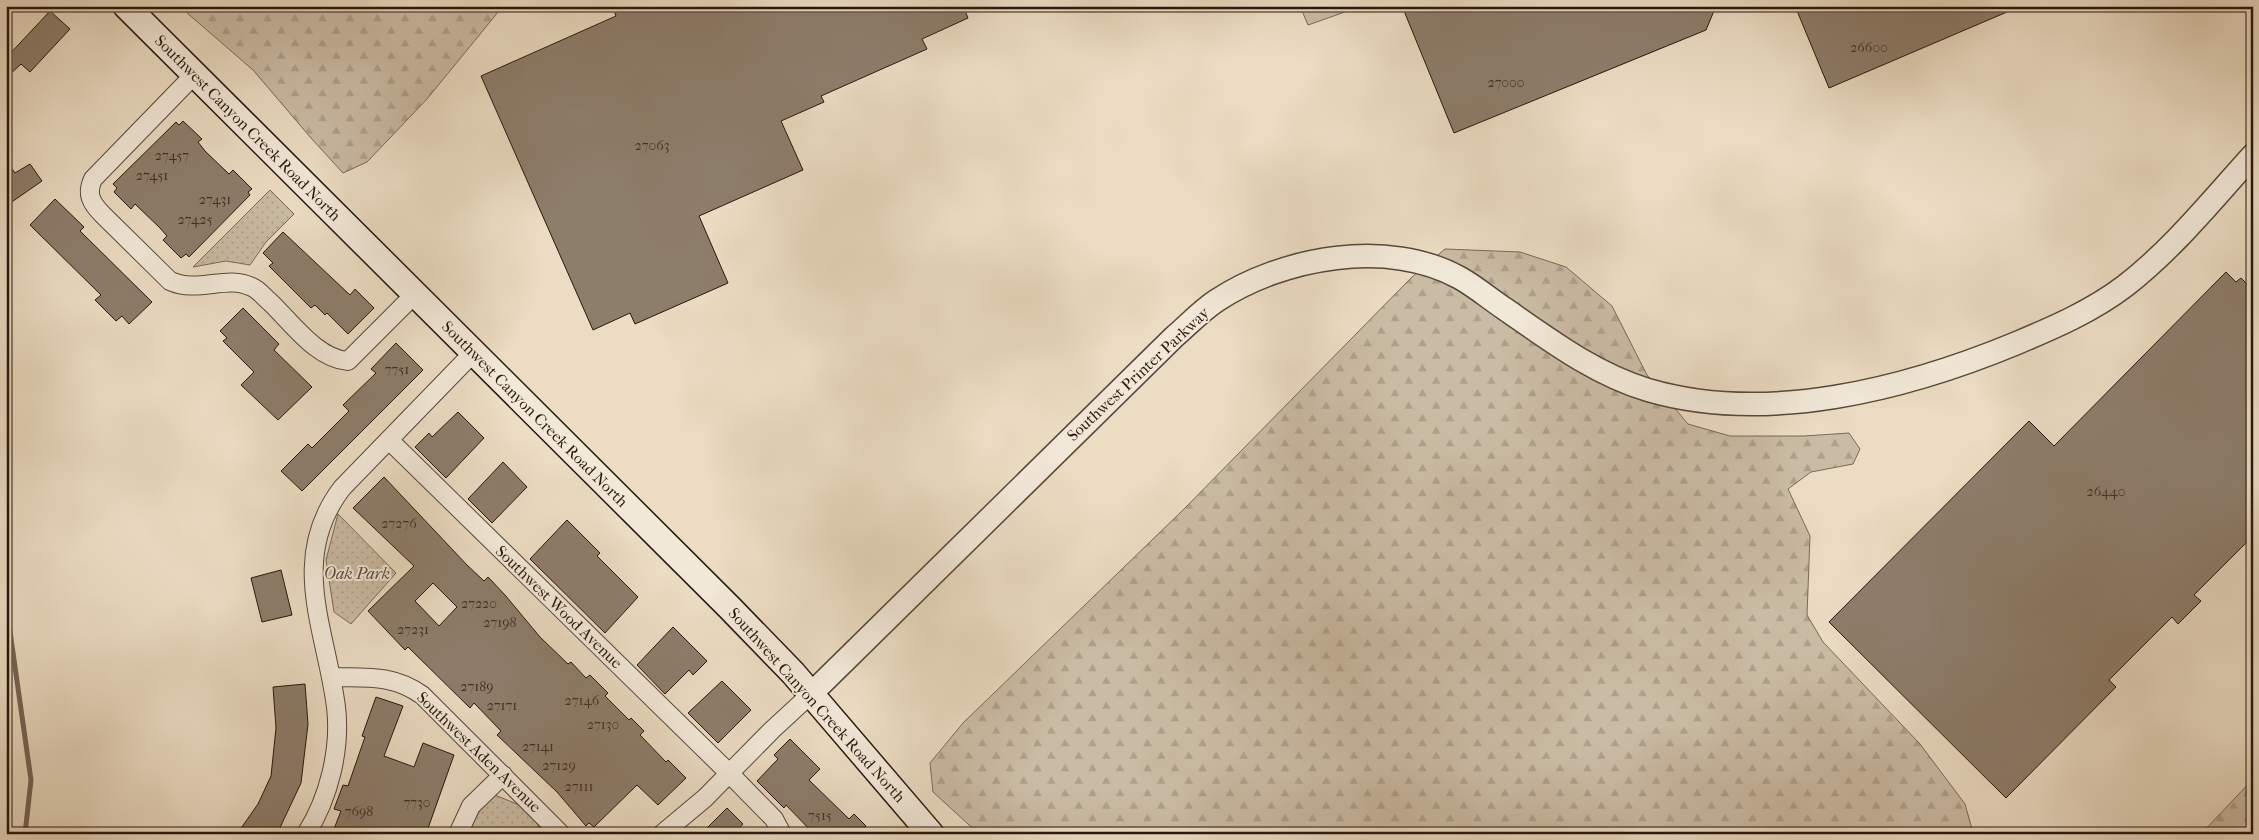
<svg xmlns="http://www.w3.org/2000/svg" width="2259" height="840" font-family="'IM FELL French Canon',serif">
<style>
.grass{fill:url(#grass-dots);stroke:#786958}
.forest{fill:url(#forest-firs);stroke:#786958}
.garden{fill:#cabba4;stroke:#786958}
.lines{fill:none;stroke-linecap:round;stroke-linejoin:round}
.stream{stroke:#746555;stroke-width:5}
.building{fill:#8d7d6b;stroke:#27170c;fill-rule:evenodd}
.minor-casing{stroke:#58483a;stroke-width:20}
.tertiary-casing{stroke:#58483a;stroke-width:25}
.secondary-casing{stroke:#27170c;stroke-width:28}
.minor{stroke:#f2e8d8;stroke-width:18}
.tertiary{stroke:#f2e8d8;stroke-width:22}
.secondary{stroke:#f2e8d8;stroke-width:25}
.labels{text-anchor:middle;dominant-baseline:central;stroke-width:4;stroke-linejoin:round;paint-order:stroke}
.number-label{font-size:14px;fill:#403024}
.street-label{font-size:16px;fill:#27170c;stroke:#f2e8d8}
.park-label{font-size:16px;font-style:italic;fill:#58483a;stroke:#f2e8d8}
</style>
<defs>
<pattern id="grass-dots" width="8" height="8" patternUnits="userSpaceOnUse" patternTransform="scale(1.25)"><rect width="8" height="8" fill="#cabba4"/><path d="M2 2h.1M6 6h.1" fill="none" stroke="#aea08c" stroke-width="1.8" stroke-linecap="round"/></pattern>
<pattern id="forest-firs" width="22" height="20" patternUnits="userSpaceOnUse" patternTransform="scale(1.25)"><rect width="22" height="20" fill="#cabba4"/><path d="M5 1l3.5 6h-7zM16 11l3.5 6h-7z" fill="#aea08c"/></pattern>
</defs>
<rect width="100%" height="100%" fill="#ebdcc3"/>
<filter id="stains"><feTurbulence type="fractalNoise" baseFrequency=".004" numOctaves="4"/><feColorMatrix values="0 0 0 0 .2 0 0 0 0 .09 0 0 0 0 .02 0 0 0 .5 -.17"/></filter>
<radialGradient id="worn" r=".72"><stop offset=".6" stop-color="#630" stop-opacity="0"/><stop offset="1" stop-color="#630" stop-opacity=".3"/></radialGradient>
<g class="grass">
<path d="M270,190L294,214L266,242L250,265L226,261L193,267Z"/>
<path d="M338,514L396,573L351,624L334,612L326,560Z"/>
<path d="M490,793L529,809L543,834H466Z"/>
</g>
<g class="forest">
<path d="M179,6H503L427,99L367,162L343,173L311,138L253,70Z"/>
<path d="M1445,249L1520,252L1566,267L1612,306L1647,375L1688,424L1730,436H1804L1849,433L1860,449L1853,464L1811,472L1788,489L1810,536L1807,615L1823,642L1920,744L1965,804L1972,829L1969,834H979L933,792L930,763L963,723L1183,510L1411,278Z"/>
<path d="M2253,779V834H2201Z"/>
</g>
<path class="garden" d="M1300,6H1362L1308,25Z"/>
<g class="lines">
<path class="stream" d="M6,603L31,780L25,834"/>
</g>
<g class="building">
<path d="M612,6H963L968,18L922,39L927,49L821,96L824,102L781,121L803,170L699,216L728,283L635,324L630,313L593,330L481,76L616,16Z"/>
<path d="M1402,6H1716L1706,30L1454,133Z"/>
<path d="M1795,6H2021L1829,88Z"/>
<path d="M50,11L70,29L30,72L21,64L6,78V58Z"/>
<path d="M183,121L202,139L198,142L205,151L229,174L233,170L252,189L248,192L250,195L189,257L186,254L181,258L163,240L167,236L160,228L135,204L131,209L114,192L117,188L113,184L176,122L179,125Z"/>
<path d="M6,160L15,173L30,164L42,181L6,206Z"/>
<path d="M55,199L84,227L80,231L152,302L129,324L122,316L116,321L95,300L101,295L30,225Z"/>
<path d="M283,232L350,295L355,289L374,308L348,334L327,313L325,315L315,305L311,308L269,266L273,263L263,253Z"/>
<path d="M2226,272L2236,282L2241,278L2253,290V536L2194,595L2201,601L2178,624L2172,617L2109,680L2116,687L2006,798L1829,622L2029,421L2054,446Z"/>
<path d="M243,308L279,344L274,350L312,387L278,420L241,385L254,372L223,341L227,338L220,331Z"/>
<path d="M396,343L423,370L302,491L281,471L308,444L312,448L349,411L343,405L376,373L371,369Z"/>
<path d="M458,412L484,438L446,478L415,447L429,433L432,437Z"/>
<path d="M503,462L527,487L492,523L468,499Z"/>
<path d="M384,477L467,565L484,581L488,577L505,595L540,637L568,664L571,662L586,678L590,675L608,693L605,696L629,720L631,718L644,731L640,735L666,762L668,760L686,778L658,805L637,785L594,827L589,823L586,826L557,792L497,735L501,731L474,703L470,708L408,647L405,650L368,611L414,566L353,508ZM433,583L457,607L439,626L415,601Z"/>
<path d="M567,520L600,553L597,556L638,597L605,633L530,559Z"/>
<path d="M281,570L292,615L262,622L251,578Z"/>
<path d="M673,627L707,661L693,675L689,670L665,694L637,665Z"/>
<path d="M722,681L751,710L718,743L688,713Z"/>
<path d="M305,684L308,724L301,783L277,834H237L258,804L271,776L276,728L273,687Z"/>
<path d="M376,697L403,706L384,756L414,767L423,743L454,755L426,834H332L341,811L334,809L343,785L348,786L365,737L362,736Z"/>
<path d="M790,739L820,769L809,780L849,819L854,814L866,826L861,832L863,834H814L786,805L784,808L757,781L778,759L774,755Z"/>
<path d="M727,808L743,824L734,834H701Z"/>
</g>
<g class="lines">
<defs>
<g id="minor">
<path d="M195,74L93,179C86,194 91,203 103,215L170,281C199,294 226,274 252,287C259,290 264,297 270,302C292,323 317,359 348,361L414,295"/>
<path d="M389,440L729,773L774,819L782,834"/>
<path d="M331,677C367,678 392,674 422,695L561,834"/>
<path d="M306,834C329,798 341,749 336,707C326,629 288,559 342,488L474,352"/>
<path d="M458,834L471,806L503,775"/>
<path d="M662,834L705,798L772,730L811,694"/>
</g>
<path id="tertiary" d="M811,694L1174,337C1188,325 1201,311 1216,301C1282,257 1389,238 1460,278C1476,287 1490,299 1505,309C1551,341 1595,374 1648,390C1767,425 1906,389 2017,343C2055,327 2092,311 2125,286C2173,249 2212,200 2253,155"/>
<path id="secondary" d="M126,6L729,607L793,673L931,834"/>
</defs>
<use href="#minor" class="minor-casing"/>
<use href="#tertiary" class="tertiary-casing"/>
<use href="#secondary" class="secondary-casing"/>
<use href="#minor" class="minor"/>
<use href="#tertiary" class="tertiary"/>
<use href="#secondary" class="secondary"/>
</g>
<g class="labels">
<g class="number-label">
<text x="1869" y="47">26600</text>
<text x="1506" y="82">27000</text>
<text x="652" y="145">27063</text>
<text x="172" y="155">27457</text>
<text x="152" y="175">27451</text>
<text x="215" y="199">27431</text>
<text x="195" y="219">27425</text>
<text x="397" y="369">7751</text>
<text x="2106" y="491">26440</text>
<text x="399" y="523">27276</text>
<text x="479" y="603">27220</text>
<text x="500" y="622">27198</text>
<text x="413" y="629">27231</text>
<text x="477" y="686">27189</text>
<text x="582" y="700">27146</text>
<text x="502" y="705">27171</text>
<text x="603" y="724">27130</text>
<text x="538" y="746">27141</text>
<text x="559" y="765">27129</text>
<text x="579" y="786">27111</text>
<text x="417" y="802">7730</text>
<text x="359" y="811">7698</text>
<text x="820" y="815">7515</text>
</g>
<g class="street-label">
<text transform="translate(248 128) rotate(45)">Southwest Canyon Creek Road North</text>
<text transform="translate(1138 374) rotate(-43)">Southwest Printer Parkway</text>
<text transform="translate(535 414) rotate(45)">Southwest Canyon Creek Road North</text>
<text transform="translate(559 607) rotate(44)">Southwest Wood Avenue</text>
<text transform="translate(817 705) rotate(48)">Southwest Canyon Creek Road North</text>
<text transform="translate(479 752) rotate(44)">Southwest Aden Avenue</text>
</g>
<g class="park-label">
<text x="357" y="573">Oak Park</text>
</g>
</g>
<rect width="2259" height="840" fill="none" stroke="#ebdcc3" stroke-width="25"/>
<rect x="8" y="8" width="2244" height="825" fill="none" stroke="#27170c" stroke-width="2.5"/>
<rect x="12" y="12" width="2234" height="815" fill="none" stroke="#27170c"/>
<rect width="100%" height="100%" filter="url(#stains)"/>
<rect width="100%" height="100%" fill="url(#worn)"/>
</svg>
